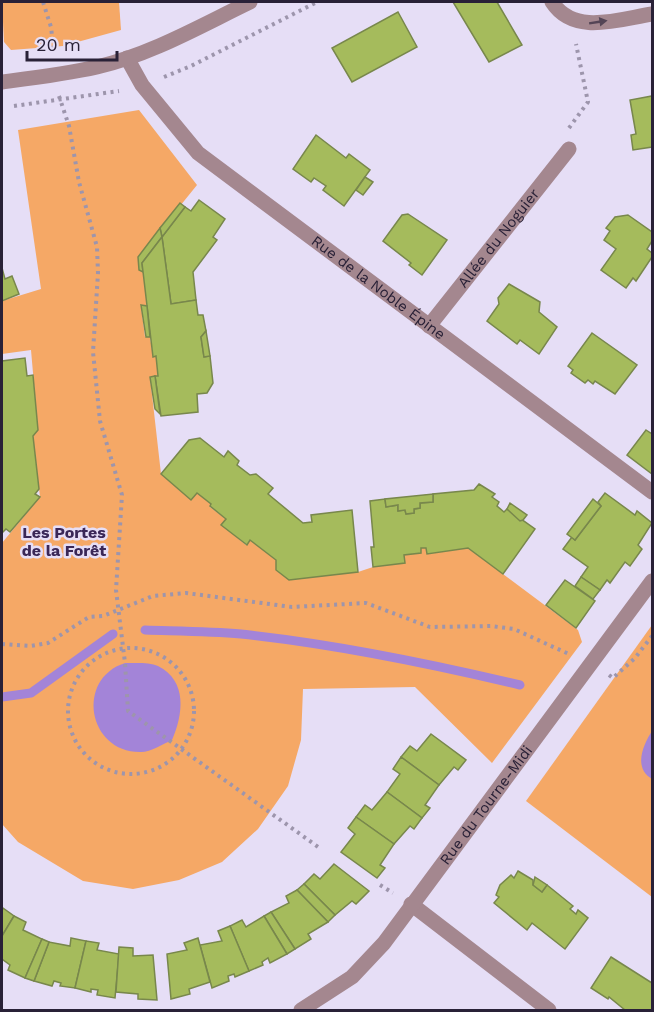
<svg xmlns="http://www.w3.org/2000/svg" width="654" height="1012" font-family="'Work Sans',sans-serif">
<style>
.green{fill:#f5a866}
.water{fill:#a384d8}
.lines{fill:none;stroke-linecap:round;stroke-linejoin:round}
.stream{stroke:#a384d8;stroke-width:9}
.building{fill:#a5bb5c;stroke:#78874c;stroke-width:1.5}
.path{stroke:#9d95ac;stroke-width:4;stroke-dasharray:3 4.5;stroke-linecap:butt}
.lane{stroke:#a4878f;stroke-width:15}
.street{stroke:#a4878f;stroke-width:15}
.oneway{fill:#544556}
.labels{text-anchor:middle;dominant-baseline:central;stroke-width:5;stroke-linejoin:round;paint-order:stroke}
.street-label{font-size:15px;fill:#292137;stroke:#e6def6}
.neighbourhood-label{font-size:16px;font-weight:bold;fill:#3a2757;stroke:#e6def6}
</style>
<rect width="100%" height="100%" fill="#e6def6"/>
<g class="green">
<path d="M2,2H119L121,30L63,46L11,50L4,42Z"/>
<path d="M139,110L197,185L138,258L139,270L143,272L147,306H141L145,337H150L153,356H156L158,376L150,377L161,474L191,500L197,493L211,504L210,507L226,519L222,525L246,545L250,540L276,560L289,579L358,572L373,567L404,563V555L421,553V548H426L427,554L468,548L578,630L582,642L492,763L415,687L303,689L301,740L288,786L258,829L222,862L179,880L133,889L83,881L18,842L2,824V543L40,497L33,436L38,430L31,350L2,354V301L41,289L18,130Z"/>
<path d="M652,625V897L526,801Z"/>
</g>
<g class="water">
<path d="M125,663C135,663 150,662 158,666C188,681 183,715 172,740C163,744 151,752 141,752C88,753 75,679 125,663Z"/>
<path d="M652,731V779C633,768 643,745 652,731Z"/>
</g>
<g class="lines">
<g class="stream">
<path d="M145,630C177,631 210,631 241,634C335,644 428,663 520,685"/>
<path d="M2,697L31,693L113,634"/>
</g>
</g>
<g class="building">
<path d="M453,2H497L522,45L489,62Z"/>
<path d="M398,12L417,47L352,82L332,48Z"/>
<path d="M652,96V147L633,150L631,135L636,134L630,100Z"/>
<path d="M316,135L346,158L349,154L370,170L344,206L323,190L326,186L314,178L311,182L293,169Z"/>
<path d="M365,177L373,182L363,195L356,190Z"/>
<path d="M199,200L225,219L213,237L217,240L193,272L196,300L171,304L162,237L185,207L191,211Z"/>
<path d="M180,203L185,207L162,237L160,228Z"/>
<path d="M408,214L447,240L422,275L409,265L411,263L383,241L402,215Z"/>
<path d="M628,215L652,232V241L647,249L652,253V257L636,281L633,278L626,288L601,270L616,249L604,240L610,231L606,228L615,217Z"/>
<path d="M160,228L162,237L142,263L143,272L139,270L138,257Z"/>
<path d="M162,237L171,304L196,300L198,315H203L206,331L201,337L204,357L210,356L213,383L207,393L197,394L198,412L161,416L155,376H158L156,356L153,357L142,263Z"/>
<path d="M2,268L5,279L12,276L19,294L2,301Z"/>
<path d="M509,284L540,302L539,312L557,327L539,354L520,340L517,344L487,321L499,304L498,298Z"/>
<path d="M141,305L147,306L150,337H146Z"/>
<path d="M206,331L210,356L204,357L201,337Z"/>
<path d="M592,333L637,365L615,394L595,381L593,384L588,380L585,383L571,373L573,370L568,366Z"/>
<path d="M25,358L27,376L33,375L38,430L33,436L39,489L35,494L40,497L10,532L6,529L2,533V361Z"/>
<path d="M155,376L160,414L155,409L150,377Z"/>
<path d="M646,430L652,434V474L627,455Z"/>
<path d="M200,438L224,457L228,451L239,461L237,465L250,475L256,474L273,488L268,494L303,523L312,522L311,515L352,510L358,572L289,580L276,570V560L250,540L247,545L221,525L226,519L210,506L211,504L197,493L191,500L161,474L189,440Z"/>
<path d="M479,484L495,494L492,497L499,502L497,506L504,512L507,509L535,529L503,574L468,548L427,554L426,548H421V553L404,555L405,563L373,567L371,547H374L370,501L385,499L386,507L398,505V511L405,510L406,514L414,513V509L420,508V503L433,502V494L474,490Z"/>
<path d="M605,493L635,515L637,511L652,523L638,545L642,549L630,566L625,562L610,583L607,580L600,590L581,577L588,567L563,549L572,537L575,540L601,506L598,502Z"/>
<path d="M433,494V502L420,503V508L414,509V513L406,514L405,510L398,511V505L386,507L385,499Z"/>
<path d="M593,499L601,506L575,540L567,534Z"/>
<path d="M510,503L527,515L523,520L520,521L507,509Z"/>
<path d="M581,577L600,590L593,599L575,586Z"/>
<path d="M565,580L595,601L576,628L546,605Z"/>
<path d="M431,734L466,760L458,770L454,767L439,785L401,757L410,746L417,751Z"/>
<path d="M401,757L439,785L425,805L430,808L422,818L387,792L400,774L393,769Z"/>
<path d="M387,792L422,818L414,829L410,826L394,844L356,817L365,805L372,810Z"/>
<path d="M356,817L394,844L380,865L385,868L377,878L341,852L355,834L348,828Z"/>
<path d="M334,864L369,891L356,904L352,901L335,915L304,884L314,874L320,879Z"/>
<path d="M518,871L533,880V885L542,892L547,885L573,906L570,909L576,914L578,910L588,918L565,949L532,923L527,930L494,903L499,897L496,895L500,885L511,875L514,878Z"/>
<path d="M535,877L547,885L542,892L533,885Z"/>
<path d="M304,884L335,915L328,922L297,890Z"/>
<path d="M297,890L328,922L308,934L311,939L295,949L271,912L289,903L286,896Z"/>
<path d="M3,908L14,916L2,936V911Z"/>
<path d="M271,912L295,949L287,954L264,916Z"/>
<path d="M14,916L26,922L23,930L42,939L25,978L8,970L10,965L2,959V936Z"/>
<path d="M264,916L287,954L270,963L268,958L262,962L263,965L249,971L230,926L242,920L246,927Z"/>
<path d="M230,926L249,971L235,977L234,974L228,976L229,981L212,988L200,945L222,941L218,931Z"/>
<path d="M71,938L86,941L75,988L60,986L61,983L54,981L52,986L34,981L49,942L70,946Z"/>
<path d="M198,938L210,982L189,989L190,994L171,999L167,954L187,950L184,943Z"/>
<path d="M42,939L49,942L34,981L25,978Z"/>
<path d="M86,941L99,943L97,950L119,954L115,998L97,995L98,990L91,989V992L75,988Z"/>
<path d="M119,947L133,948V956L153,955L157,1000L138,999V994L116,992Z"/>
<path d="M611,957L652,983V1010H625L609,997L608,999L591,988Z"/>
</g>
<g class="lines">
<g class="path">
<path d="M43,2L51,27L54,53"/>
<path d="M164,77L191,66L317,2"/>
<path d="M59,96L69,126L79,182L97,247L98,273L93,352L100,421L122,495L116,590L125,663L128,711L321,849"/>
<path d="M14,106L119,91"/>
<path d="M569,128L588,102L576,44"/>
<path d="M2,644L31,646L48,643L89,617L103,616L153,596L186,593L292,607L366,603L430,627L491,626L514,629L571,655"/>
<circle cx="131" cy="711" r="63"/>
<path d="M609,675L613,678L635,658L652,636"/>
<path d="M380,885L393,893"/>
</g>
<path class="lane" id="s1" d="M429,326L569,149"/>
<g class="street">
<path d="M552,2C574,36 619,19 652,14"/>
<path id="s2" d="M127,58L142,85L198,153L652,492"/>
<path d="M2,82C33,78 66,74 97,67C152,54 200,26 250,2"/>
<path d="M411,904L549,1010"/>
<path id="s3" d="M301,1010L352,977L384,943L652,581"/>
</g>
</g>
<defs><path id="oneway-solid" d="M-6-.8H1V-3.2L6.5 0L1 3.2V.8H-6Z" transform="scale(1.5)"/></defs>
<use class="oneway" href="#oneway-solid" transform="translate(598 22) rotate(-9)"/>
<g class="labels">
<g class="street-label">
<text stroke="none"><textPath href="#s1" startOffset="112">Allée du Noguier</textPath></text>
<text stroke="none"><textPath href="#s2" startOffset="344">Rue de la Noble Épine</textPath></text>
<text stroke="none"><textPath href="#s3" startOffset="279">Rue du Tourne-Midi</textPath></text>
</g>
<g class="neighbourhood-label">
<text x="64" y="532">Les Portes<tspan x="64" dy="18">de la Forêt</tspan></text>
</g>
</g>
<rect width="654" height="1012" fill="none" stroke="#292137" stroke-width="6"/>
<path d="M27 51v9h90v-9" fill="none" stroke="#292137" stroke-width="3"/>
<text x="36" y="51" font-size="18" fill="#292137" stroke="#e6def6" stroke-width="4.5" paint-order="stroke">20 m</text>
</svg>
